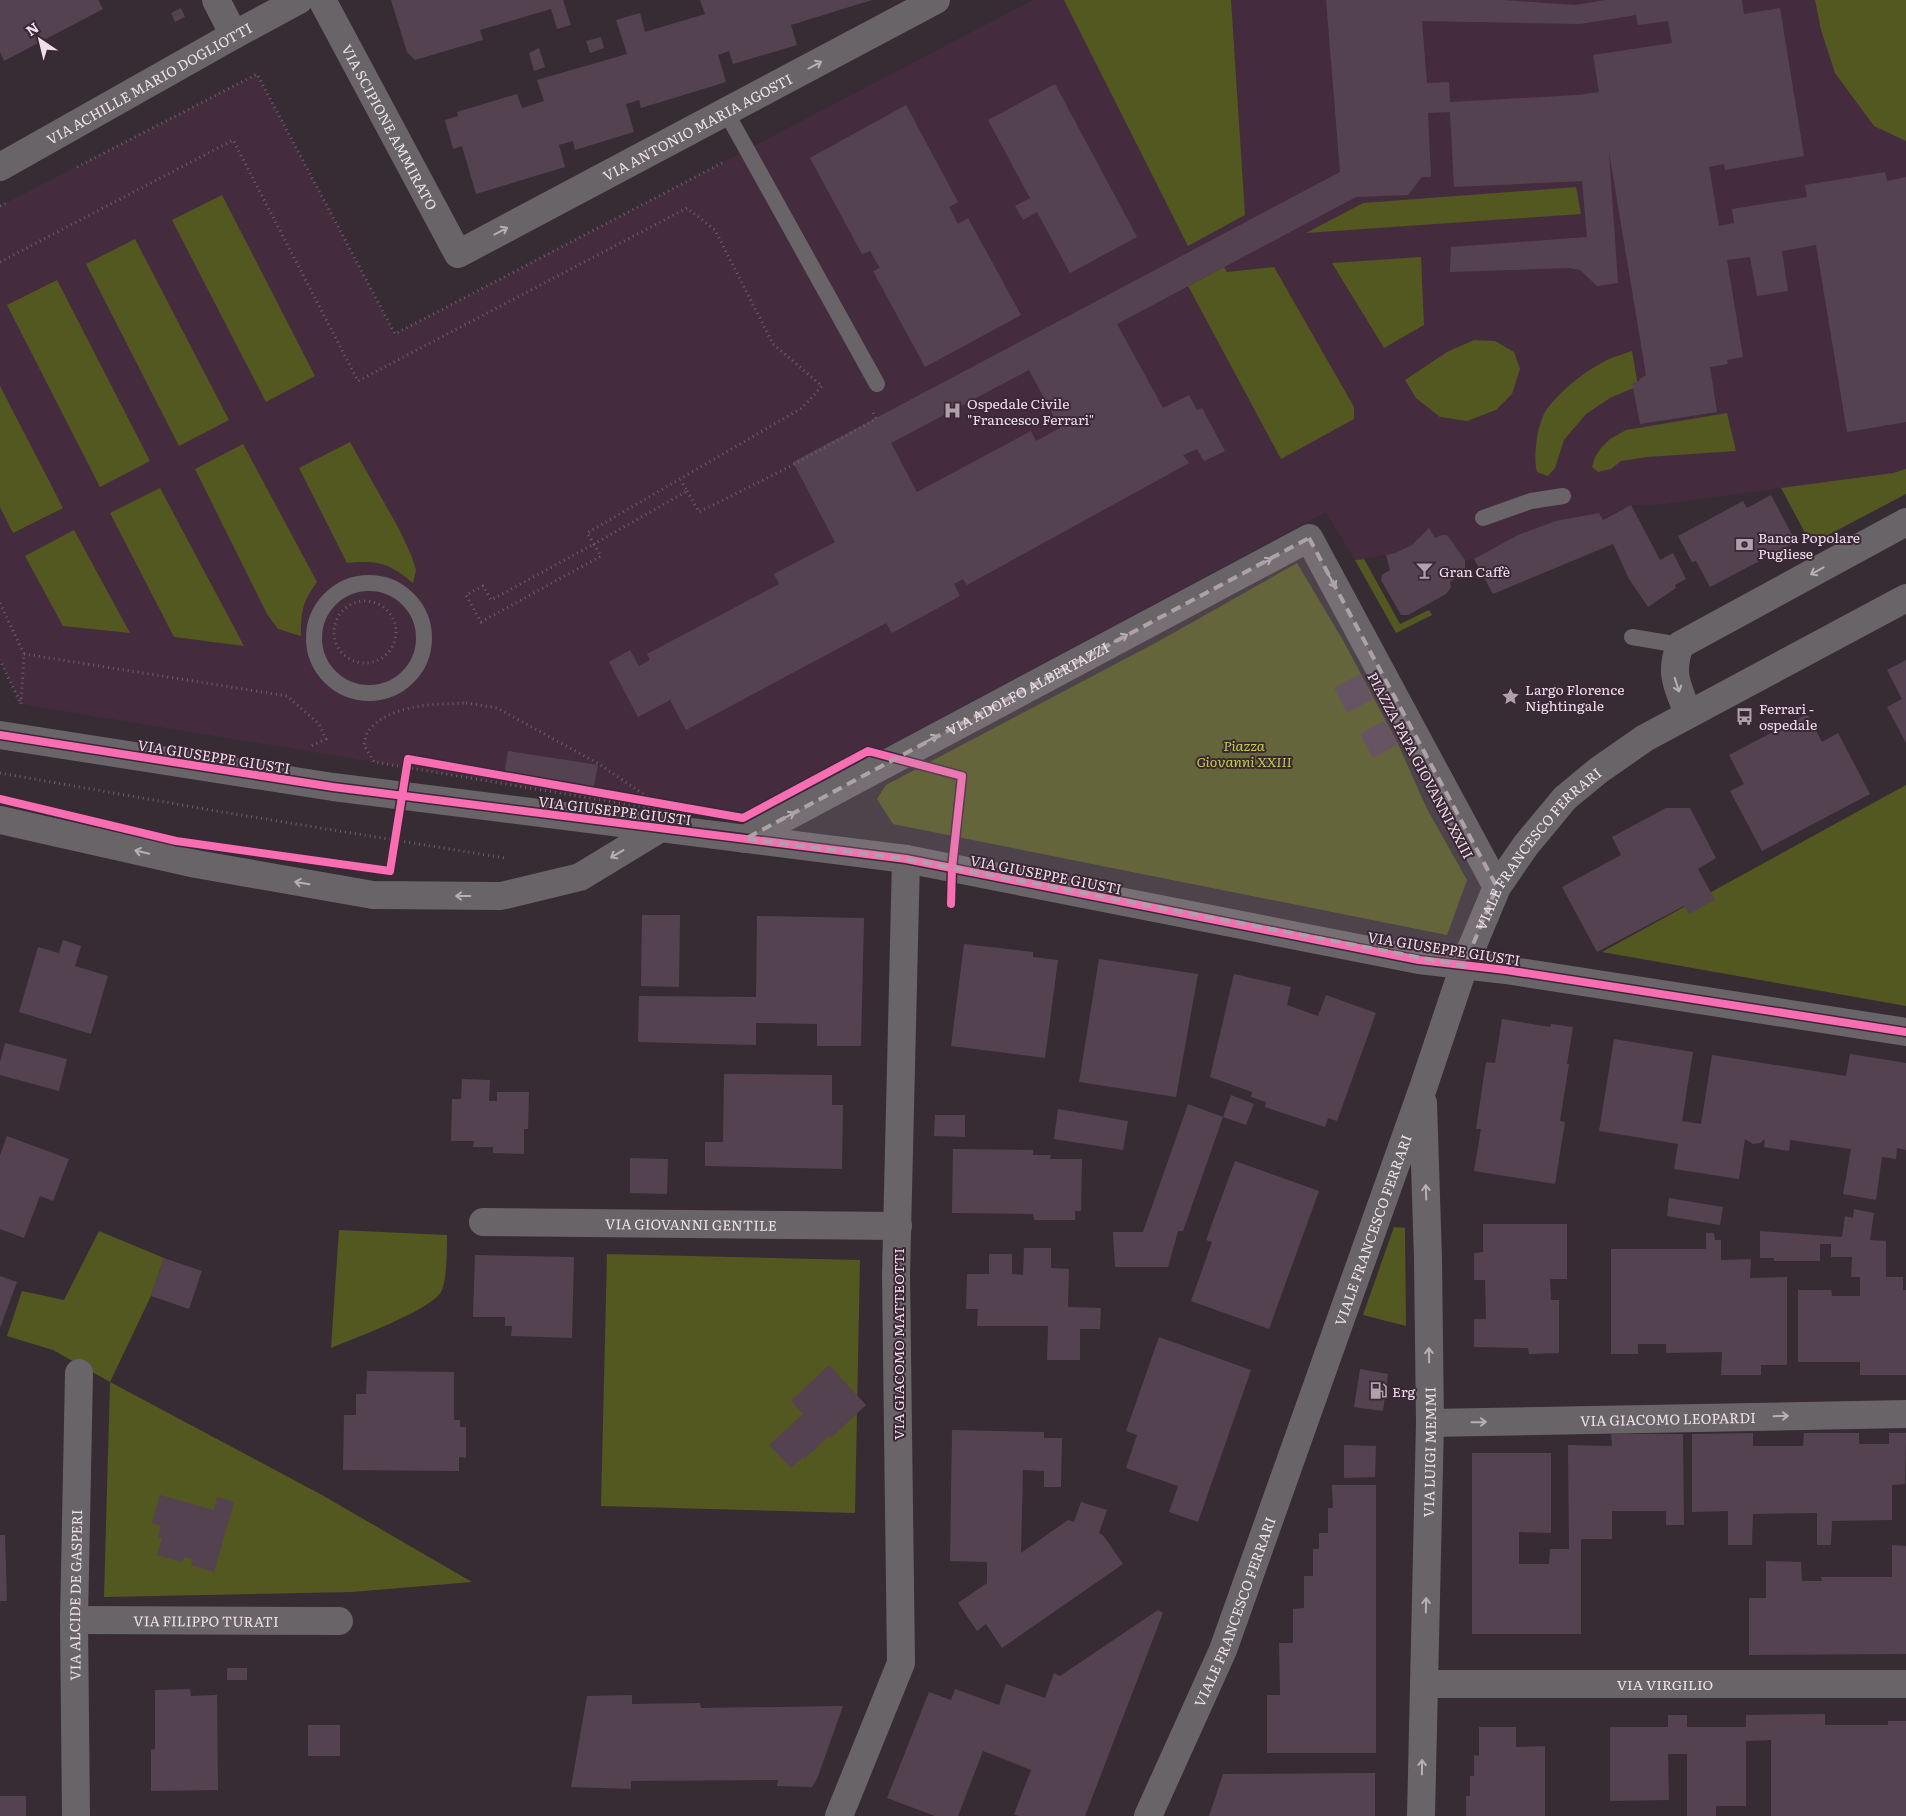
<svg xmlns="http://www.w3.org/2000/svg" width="1906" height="1816" font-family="Literata,serif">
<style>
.built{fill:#442c3e}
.green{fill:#535720}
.building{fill:#554251;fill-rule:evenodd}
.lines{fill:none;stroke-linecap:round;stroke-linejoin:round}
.path{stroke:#696367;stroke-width:3;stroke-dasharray:1 4;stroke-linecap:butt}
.service{stroke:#686467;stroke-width:16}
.minor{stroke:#686467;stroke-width:28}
.tertiary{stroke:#686467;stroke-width:28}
.cycleway-casing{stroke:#3c2736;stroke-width:11}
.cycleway{stroke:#f96db3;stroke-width:8}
.oneway{stroke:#b8aeb5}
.marked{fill:#aea1aa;fill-opacity:0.2;stroke:#aea1aa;stroke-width:4;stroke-dasharray:10 6;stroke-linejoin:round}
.labels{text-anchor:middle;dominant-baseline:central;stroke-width:4;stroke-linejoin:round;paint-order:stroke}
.street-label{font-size:14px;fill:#eee0e9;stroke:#3c2736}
.poi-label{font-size:14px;fill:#eee0e9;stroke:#3c2736;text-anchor:start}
.park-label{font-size:14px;font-style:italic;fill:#c1cf48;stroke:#3c2736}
</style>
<rect width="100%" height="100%" fill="#372c34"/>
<path class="built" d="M1033,0H1906V494L1811,544L1781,488L1655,505H1631L1484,576L1474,559L1465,560L1447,536L1442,535L1435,538L1429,529L1412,545L1395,553L1355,560L1326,512L745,823L21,704L0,660V206L257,74L395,334Z"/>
<g class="green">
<path d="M1064,0H1231L1245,215L1188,246Z"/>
<path d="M1815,0H1906V141L1874,126L1835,73L1821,30Z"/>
<path d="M1576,187L1581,214L1306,233L1363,203Z"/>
<path d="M222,195L315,376L266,402L172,220Z"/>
<path d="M135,239L229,420L179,446L86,264Z"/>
<path d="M1421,257L1424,325L1384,348L1332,263Z"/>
<path d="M1224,267L1227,272L1274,267L1354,407V419L1281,459L1188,286Z"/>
<path d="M57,280L150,461L100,487L7,305Z"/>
<path d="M1474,340L1495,341L1514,352L1520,369L1512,394L1496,410L1467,421L1440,417L1416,398L1405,380L1447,352Z"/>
<path d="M1632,351L1638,386L1610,398L1586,414L1564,440L1555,468L1548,476L1537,472C1533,456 1537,423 1547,409C1562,389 1585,371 1607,360C1615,356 1624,354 1632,351Z"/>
<path d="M0,386L63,508L13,533L0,507Z"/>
<path d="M1727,413L1736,451L1648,457L1621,461L1611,469L1598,472L1592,467L1595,457L1601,448L1610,439L1626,430Z"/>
<path d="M350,442L399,529L412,557L416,570L413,583C389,563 378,560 347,563L299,468Z"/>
<path d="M243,444L317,582C302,603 301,611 301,636L278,629L267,614L195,469Z"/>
<path d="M1906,469V494L1811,544L1781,488L1893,473Z"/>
<path d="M160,488L244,646L174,637L110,513Z"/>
<path d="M74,530L130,633L63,626L25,556Z"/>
<path d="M1364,559L1400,624L1429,610L1432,615L1396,633L1355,560Z"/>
<path d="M1297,563L1344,642L1398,744L1427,809L1467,880L1447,935L893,824L877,799L886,785L1161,640Z"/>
<path d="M1906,785V1006L1602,952Z"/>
<path d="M1394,1227L1405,1228L1406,1326L1363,1315Z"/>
<path d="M339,1230L447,1235C447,1248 447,1282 441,1292C431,1310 353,1339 331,1348Z"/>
<path d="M99,1231L164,1258L151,1296L110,1382L322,1495L472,1582L352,1592L104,1597L110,1382L53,1350L7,1336L22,1291L64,1300Z"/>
<path d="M607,1254L860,1260L855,1513L601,1506Z"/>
</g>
<g class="building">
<path d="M0,0H98L103,9L4,61L0,52Z"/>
<path d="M391,0H563L571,25L557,29L551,9L480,30L483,40L415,60L407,52Z"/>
<path d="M700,0H872L791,25L797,45L733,64L729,51L718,55L726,82L641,108L639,100L626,104L634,132L575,150L573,141L559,145L565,167L476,194L462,146L453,149L445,120L458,116L457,112L517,94L522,108L544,101L537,80L627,54L616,20L640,13L645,32L705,14Z"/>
<path d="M1326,0H1503L1575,5L1605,0H1742L1744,14L1780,8L1804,156L1725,170L1724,164L1709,167L1719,226L1734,223L1732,209L1807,197L1805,185L1885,172L1887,181L1906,177V422L1847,432L1816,245L1782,251L1788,291L1757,296L1750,257L1727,260L1743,357L1727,360L1728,364L1710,367L1717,412L1640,424L1632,383L1639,381L1640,379L1646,375L1609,152L1618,283L1597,286L1580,270L1569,268L1450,272L1451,247L1587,237L1582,181L1454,187L1450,112L1428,113L1431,177H1422L1408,195L1356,197L1117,324L1163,408L1189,395L1197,410L1202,408L1225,451L1204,461L1197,449L1183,455L1189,463L967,585L963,579L954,584L960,596L892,633L886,623L686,730L670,700L638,717L609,662L630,650L639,666L650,660L647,654L779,584L774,574L835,542L793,462L1340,172ZM1636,15L1638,25L1668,21L1672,43L1593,55L1599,92L1578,95L1450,102L1449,82L1427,83L1422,21L1580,24ZM1029,370L1060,428L1036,441L1031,431L917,492L891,443Z"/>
<path d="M181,8L185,17L175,22L171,13Z"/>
<path d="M601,37L604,48L590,53L586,41Z"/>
<path d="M539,48L545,67L534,71L529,53Z"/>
<path d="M1055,84L1137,237L1070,273L1037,212L1023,220L1015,206L1030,198L988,120Z"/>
<path d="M906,105L958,202L949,207L958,224L968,218L1021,315L925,367L873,271L880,268L870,251L862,254L810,158Z"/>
<path d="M1771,495L1796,542L1710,587L1696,561L1692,562L1678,536L1743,501L1747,508Z"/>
<path d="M1631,505L1660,560L1673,553L1686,579L1675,585L1676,588L1648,607L1629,579L1613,544L1493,594L1474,559L1518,535L1556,521L1599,513L1603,520Z"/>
<path d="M1429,528L1435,538L1442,535H1447L1450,539L1465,560V568L1462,574L1450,582L1451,587L1446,594L1408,615H1401L1381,580L1382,575L1390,570L1386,555L1395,553L1412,545Z"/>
<path d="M1906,660V743L1887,707L1902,699L1887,670Z"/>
<path d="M1360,674L1373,699L1347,713L1334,688Z"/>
<path d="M1807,714L1822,742L1838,733L1870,794L1762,851L1730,791L1744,784L1729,755Z"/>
<path d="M1384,721L1398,744L1373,758L1360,734Z"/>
<path d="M508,751L598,765L593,790L504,776Z"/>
<path d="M1666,808H1690L1716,858L1698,869L1715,900L1689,914L1684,906L1597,952L1562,887L1621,855L1612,837Z"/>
<path d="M642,915H680L679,987L641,986Z"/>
<path d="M757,916L864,918L861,1046H817V1024L756,1023V1045L638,1042L639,996L756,997Z"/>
<path d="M63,940L81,946L75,966L108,976L91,1034L19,1012L38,947L59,953Z"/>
<path d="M964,944L1033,952V957L1058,960L1045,1058L951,1046Z"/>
<path d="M1099,959L1198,974L1176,1097L1079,1082Z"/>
<path d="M1234,974L1291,987L1287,1005L1318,1016L1326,995L1376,1013L1337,1121L1328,1118L1325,1127L1265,1107L1266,1102L1251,1097L1252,1092L1210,1077Z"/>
<path d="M1502,1019L1550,1027L1551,1024L1573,1027L1567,1064H1569L1560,1121L1565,1122L1555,1184L1474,1171L1481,1129H1476L1486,1062L1495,1063Z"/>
<path d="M1614,1039L1693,1052L1682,1121L1701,1124L1712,1055L1846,1076L1850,1054L1906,1063V1150L1897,1148L1896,1159L1882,1157L1876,1200L1843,1194L1851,1149L1790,1140L1789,1151L1764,1147L1765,1139L1760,1143L1753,1144L1745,1139L1739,1179L1674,1169L1678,1144L1599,1131Z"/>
<path d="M5,1043L67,1059L59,1091L0,1075V1062Z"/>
<path d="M724,1074L832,1075V1105H843L842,1169L705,1166V1142H723Z"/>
<path d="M462,1079L490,1080L489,1101H497V1092H529L528,1129H524V1154L493,1153V1147H473L474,1141H451L452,1099H461Z"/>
<path d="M1231,1095L1254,1104L1246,1125L1223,1117Z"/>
<path d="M1188,1104L1223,1117L1183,1231H1178L1168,1267H1115L1113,1232H1143Z"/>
<path d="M1058,1109L1128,1121L1123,1150L1054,1139Z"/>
<path d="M935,1115H965V1137L934,1136Z"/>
<path d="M7,1136L69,1159L53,1201L40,1196L24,1238L0,1229V1155Z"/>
<path d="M953,1149L1033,1150V1155H1051L1050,1159H1082L1081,1211H1075V1220H1034L1033,1214L952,1213Z"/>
<path d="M630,1158L668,1159L667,1194L630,1193Z"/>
<path d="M1235,1161L1319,1191L1269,1329L1191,1301L1212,1242L1206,1240Z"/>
<path d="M1669,1198L1723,1207L1720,1225L1667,1216Z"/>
<path d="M1854,1209L1874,1213L1870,1240L1886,1241V1277H1903V1290H1906V1375H1860V1362H1798V1290H1831L1832,1296H1860V1277H1851L1852,1257H1831V1244H1820V1261H1774V1258H1760V1231L1842,1237L1845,1216L1853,1218Z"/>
<path d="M1483,1224H1567V1279H1550L1551,1300H1559V1353L1529,1354L1528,1348L1474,1347V1319H1486L1485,1280H1474V1253L1483,1252Z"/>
<path d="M1706,1233H1714L1715,1240H1721V1260L1751,1259L1750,1278L1787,1277V1365H1761V1375H1721L1722,1352L1666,1353V1344H1638V1354H1611V1249H1706Z"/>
<path d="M1024,1248H1051V1268L1069,1269L1068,1307L1101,1308L1100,1329H1080V1360H1047L1048,1326H977L978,1309H966L967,1274H989V1254H1012V1274L1023,1275Z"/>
<path d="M475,1255L574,1257L572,1338L511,1336L512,1326H505V1317H473Z"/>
<path d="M164,1258L202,1271L189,1309L151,1296Z"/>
<path d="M0,1276L17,1282L0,1328Z"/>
<path d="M1159,1337L1251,1370L1198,1522L1169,1512L1178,1486L1126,1468L1137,1435L1126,1431Z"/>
<path d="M829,1365L866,1405L831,1438L829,1436L804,1459L803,1457L791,1468L769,1445L803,1414L791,1401Z"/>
<path d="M1360,1369L1388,1374L1383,1411L1354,1407Z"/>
<path d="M367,1371L454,1372V1420H460V1427H466V1458L459,1457V1471L343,1470L344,1415H356V1394H366Z"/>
<path d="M952,1430L1044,1432V1438H1062L1061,1487H1044V1471L1023,1470L1021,1553L1068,1520L1074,1522L1081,1502L1107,1510L1099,1533L1103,1535L1123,1564L1002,1648L986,1624L977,1631L958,1603L987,1583V1562L950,1561Z"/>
<path d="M1753,1433V1446H1803L1804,1433H1859V1444H1889V1433H1906L1905,1484L1892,1485V1520L1832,1521L1831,1545H1817V1513L1753,1514L1752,1545H1728V1511L1692,1512V1434Z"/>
<path d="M1611,1434H1683L1684,1525H1666V1511H1612V1539H1581V1634H1472V1453H1551V1533L1519,1532V1564H1549L1550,1549H1569L1568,1445L1612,1446Z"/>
<path d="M1344,1445L1376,1446L1375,1477L1344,1478Z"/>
<path d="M1332,1485H1376V1753H1267V1695H1280L1279,1643H1293V1609L1304,1608V1576H1313V1549H1319V1533H1328V1508H1333Z"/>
<path d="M160,1495L214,1510L217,1497L234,1502L214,1572L191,1565L192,1559L184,1557L182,1562L157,1555L162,1538L158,1537L161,1526L152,1523Z"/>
<path d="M0,1535H5L7,1601H0Z"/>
<path d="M1892,1545L1906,1546V1654L1749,1655V1598H1766V1561L1801,1562L1802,1581H1822L1821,1577H1892Z"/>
<path d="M1158,1610L1163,1613L1085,1816H1018L1014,1814L1031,1770L983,1751L958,1816H935L887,1798L929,1692L951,1700L955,1689L999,1705L1006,1684L1045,1698L1054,1673L1060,1676Z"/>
<rect x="227" y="1668" width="20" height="12"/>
<path d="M190,1689L191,1696L217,1695L218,1790L151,1791V1750L155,1749V1690Z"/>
<path d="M632,1695V1704L700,1703L701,1708L843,1706L817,1779L812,1787L777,1786L778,1780L631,1781V1789L571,1787L587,1696Z"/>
<path d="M1825,1714V1725H1888V1721H1906V1816H1771V1740L1746,1741V1806H1716V1816H1687V1754H1668L1669,1800L1610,1801V1727H1668V1715H1687V1727H1746V1715Z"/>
<rect x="308" y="1725" width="32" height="31"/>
<path d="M1479,1727H1516V1747L1545,1746V1816H1466V1796H1470V1776H1474V1755L1479,1756Z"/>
<path d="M1375,1773V1816H1209L1223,1774Z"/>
<rect x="0" y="1796" width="26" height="20"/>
</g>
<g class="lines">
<g class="path">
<path d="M77,167L257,74L395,334L722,163"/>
<path d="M0,206L7,203"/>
<path d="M0,262L233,140L358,381L687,208L715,230L773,344L822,386L802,408L587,533L594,544L687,491L681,480"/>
<path d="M687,491L699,512L789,467L876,419L873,412"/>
<path d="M594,544L601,556L481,622L466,595L483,586L491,600Z"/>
<circle cx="365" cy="632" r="31"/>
<path d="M0,603L24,654L21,704L0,660"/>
<path d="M24,654L287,696L319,724L326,739L309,747"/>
<path d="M466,703L497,708L599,764L668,811L374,762L364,745C365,740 366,734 369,730C391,704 435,704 466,703Z"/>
<path d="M0,773L216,811L505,858"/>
</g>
<g class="service">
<path d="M726,112L877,384"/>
<path d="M1483,518L1531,501L1563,496"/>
<circle cx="369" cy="638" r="55"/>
<path d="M1632,637L1680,645"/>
</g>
<g class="minor">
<path d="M216,0L234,35"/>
<path id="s1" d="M322,0L458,254L936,0"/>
<path id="s2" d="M0,167L234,35L299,0"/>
<path d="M1688,714C1678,686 1669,675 1680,645L1906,522"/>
<path d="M0,735L333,787L906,859L1419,960L1506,970L1906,1032"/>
<path d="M0,820L196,864L373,895L501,896L580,877L659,829"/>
<path id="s3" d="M745,839L1309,538L1497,887"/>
<path id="s4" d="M483,1222L898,1226"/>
<path id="s5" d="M1430,1423L1906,1414"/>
<path id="s6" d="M74,1620L339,1621"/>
<path id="s7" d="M1424,1684H1906"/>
<path id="s8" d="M76,1816L74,1620L79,1373"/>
<path d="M839,1816L901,1663L896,1275L906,859"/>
</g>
<g class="tertiary">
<path id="s9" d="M1148,1816L1223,1650L1423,1088L1464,966L1497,887L1526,845L1565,798L1599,770L1645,738L1906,598"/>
<path id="s10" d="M1421,1816L1430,1423L1428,1258L1423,1103"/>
</g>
<defs>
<g id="cycleway">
<path d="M0,735L333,787L906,859L1419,960L1506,970L1906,1032"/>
<path d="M0,799L176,841L390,871L408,759L743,818L868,751L962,776L952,868L951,904"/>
</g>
</defs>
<use href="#cycleway" class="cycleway-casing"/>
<use href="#cycleway" class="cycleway"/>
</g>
<defs><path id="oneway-shaft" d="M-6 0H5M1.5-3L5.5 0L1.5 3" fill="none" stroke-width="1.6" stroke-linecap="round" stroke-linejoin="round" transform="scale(1.25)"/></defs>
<g class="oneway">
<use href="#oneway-shaft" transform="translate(815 65) rotate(-28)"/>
<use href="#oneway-shaft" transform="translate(501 231) rotate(-28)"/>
<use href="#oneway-shaft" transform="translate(1265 562) rotate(-28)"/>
<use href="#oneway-shaft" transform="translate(1817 571) rotate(151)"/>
<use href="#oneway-shaft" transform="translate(1332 581) rotate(62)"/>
<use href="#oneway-shaft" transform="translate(1121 638) rotate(-28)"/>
<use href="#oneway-shaft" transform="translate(1677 685) rotate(72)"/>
<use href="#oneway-shaft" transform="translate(931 739) rotate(-28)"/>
<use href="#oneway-shaft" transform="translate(788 816) rotate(-28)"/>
<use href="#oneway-shaft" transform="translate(142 852) rotate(-167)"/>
<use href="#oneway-shaft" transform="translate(617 854) rotate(149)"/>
<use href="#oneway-shaft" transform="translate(302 883) rotate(-170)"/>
<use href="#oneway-shaft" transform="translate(463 896) rotate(-180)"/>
<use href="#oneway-shaft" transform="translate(1426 1192) rotate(-92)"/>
<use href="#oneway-shaft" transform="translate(1429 1355) rotate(-91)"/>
<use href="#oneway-shaft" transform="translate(1781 1416) rotate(-1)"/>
<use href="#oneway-shaft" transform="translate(1479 1422) rotate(-1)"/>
<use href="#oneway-shaft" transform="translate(1426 1605) rotate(-89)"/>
<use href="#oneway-shaft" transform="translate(1422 1767) rotate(-89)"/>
</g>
<path class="marked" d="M1309,538L1497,887L1464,966L906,859L745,839Z"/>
<defs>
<symbol id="hospital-bare" viewBox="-9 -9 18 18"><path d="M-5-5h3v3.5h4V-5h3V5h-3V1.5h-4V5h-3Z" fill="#aea1aa" stroke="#3c2736" stroke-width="2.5" paint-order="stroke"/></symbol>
<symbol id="bank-bare" viewBox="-9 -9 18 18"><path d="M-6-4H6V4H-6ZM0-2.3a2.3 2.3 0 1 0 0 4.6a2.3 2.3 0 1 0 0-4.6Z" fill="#aea1aa" stroke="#3c2736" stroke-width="2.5" paint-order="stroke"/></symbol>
<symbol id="bar-bare" viewBox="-9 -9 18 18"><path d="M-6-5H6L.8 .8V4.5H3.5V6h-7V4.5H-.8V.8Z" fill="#aea1aa" stroke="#3c2736" stroke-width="2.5" paint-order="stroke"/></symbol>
<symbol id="sight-bare" viewBox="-9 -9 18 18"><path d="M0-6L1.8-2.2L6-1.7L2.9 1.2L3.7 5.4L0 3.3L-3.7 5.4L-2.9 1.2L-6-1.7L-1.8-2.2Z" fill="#aea1aa" stroke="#3c2736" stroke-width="2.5" paint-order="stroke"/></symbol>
<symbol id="bus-bare" viewBox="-9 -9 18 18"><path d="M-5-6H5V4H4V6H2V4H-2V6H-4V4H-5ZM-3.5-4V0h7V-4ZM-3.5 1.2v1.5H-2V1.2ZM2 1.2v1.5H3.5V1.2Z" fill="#aea1aa" stroke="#3c2736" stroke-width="2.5" paint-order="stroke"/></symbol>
<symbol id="fuel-bare" viewBox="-9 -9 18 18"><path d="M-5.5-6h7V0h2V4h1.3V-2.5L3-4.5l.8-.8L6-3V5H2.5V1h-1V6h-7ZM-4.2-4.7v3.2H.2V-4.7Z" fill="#aea1aa" stroke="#3c2736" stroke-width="2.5" paint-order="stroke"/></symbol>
</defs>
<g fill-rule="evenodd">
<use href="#hospital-bare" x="940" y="398" width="25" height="25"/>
<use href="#bank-bare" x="1732" y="532" width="25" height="25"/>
<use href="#bar-bare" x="1412" y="558" width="25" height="25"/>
<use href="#sight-bare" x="1498" y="684" width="25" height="25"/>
<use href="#bus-bare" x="1732" y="704" width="25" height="25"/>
<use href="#fuel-bare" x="1366" y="1378" width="25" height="25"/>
</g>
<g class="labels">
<g class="street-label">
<text stroke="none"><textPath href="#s2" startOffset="171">VIA ACHILLE MARIO DOGLIOTTI</textPath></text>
<text stroke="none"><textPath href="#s1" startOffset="144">VIA SCIPIONE AMMIRATO</textPath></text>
<text stroke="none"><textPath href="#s1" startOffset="559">VIA ANTONIO MARIA AGOSTI</textPath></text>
<text stroke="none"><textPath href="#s3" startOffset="320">VIA ADOLFO ALBERTAZZI</textPath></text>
<text transform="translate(214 756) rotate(9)">VIA GIUSEPPE GIUSTI</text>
<text transform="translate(1421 765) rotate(62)">PIAZZA PAPA GIOVANNI XXIII</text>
<text transform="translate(615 810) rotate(7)">VIA GIUSEPPE GIUSTI</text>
<text stroke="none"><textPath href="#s9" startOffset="1048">VIALE FRANCESCO FERRARI</textPath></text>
<text transform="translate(1046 874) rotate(11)">VIA GIUSEPPE GIUSTI</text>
<text transform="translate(1444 948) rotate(9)">VIA GIUSEPPE GIUSTI</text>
<text stroke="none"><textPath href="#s4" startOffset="208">VIA GIOVANNI GENTILE</textPath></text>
<text stroke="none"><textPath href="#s9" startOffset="628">VIALE FRANCESCO FERRARI</textPath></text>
<text transform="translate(898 1344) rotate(-90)">VIA GIACOMO MATTEOTTI</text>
<text stroke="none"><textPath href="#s5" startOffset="238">VIA GIACOMO LEOPARDI</textPath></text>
<text stroke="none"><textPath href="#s10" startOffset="364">VIA LUIGI MEMMI</textPath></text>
<text stroke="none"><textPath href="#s8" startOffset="221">VIA ALCIDE DE GASPERI</textPath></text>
<text stroke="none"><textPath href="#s9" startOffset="222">VIALE FRANCESCO FERRARI</textPath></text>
<text stroke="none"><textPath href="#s6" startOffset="132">VIA FILIPPO TURATI</textPath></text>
<text stroke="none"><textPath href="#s7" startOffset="241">VIA VIRGILIO</textPath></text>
</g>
<g class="poi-label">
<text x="967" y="403">Ospedale Civile<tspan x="967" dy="16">"Francesco Ferrari"</tspan></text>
<text x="1758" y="537">Banca Popolare<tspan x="1758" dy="16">Pugliese</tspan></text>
<text x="1439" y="571">Gran Caffè</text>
<text x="1525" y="689">Largo Florence<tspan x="1525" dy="16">Nightingale</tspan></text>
<text x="1759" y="708">Ferrari -<tspan x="1759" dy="16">ospedale</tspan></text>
<text x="1392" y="1391">Erg</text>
</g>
<g class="park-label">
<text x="1244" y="745">Piazza<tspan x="1244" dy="16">Giovanni XXIII</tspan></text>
</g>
</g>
<g transform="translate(40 40) rotate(325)" stroke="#3c2736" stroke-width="4" paint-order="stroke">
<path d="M0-4L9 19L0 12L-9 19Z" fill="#eee0e9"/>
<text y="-8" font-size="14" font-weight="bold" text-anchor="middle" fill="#eee0e9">N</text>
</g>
</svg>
